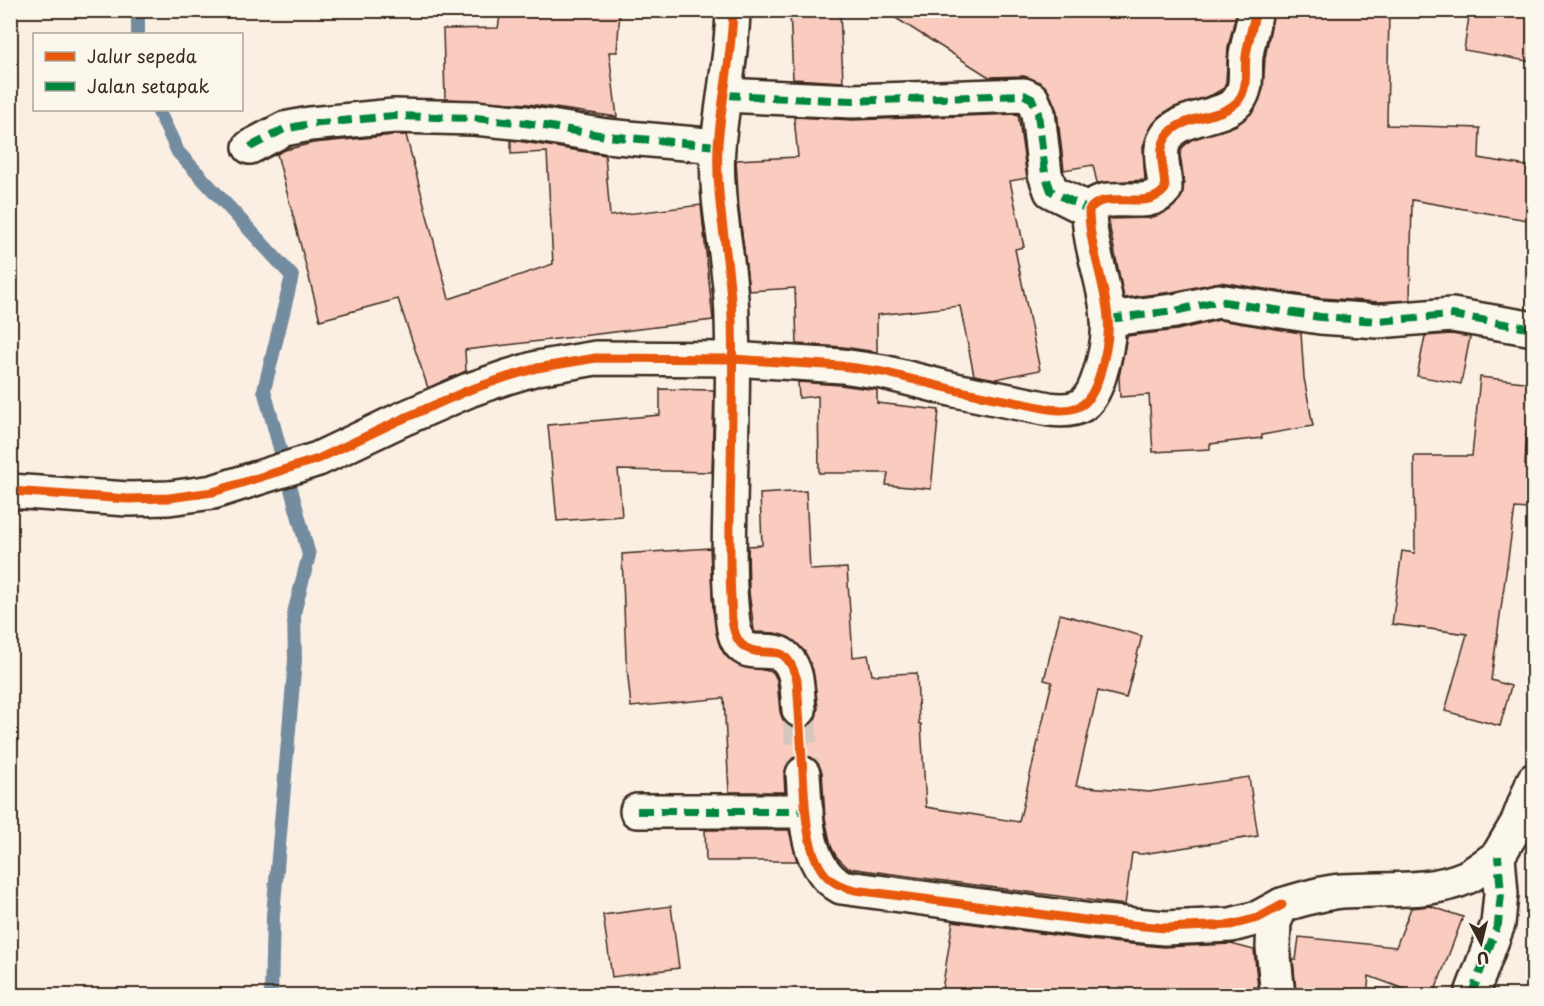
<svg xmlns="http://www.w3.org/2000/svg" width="1544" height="1006" font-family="'Playpen Sans',sans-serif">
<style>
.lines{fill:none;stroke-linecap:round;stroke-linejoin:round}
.stream{stroke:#738ca0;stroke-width:14}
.building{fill:#facbbf;stroke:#3b2a1e;stroke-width:1.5}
.minor-tunnel{stroke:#d5c7bc;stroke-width:33;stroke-dasharray:33 16;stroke-linecap:butt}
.minor-casing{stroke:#3b2a1e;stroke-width:38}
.minor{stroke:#fbf7ec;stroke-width:33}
.quiet{stroke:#00873e;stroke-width:8;stroke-dasharray:15 8;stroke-linecap:butt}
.cycleway-casing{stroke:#fbf7ec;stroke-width:13}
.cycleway{stroke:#e8590c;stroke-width:9}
</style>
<rect width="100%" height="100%" fill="#fbeee3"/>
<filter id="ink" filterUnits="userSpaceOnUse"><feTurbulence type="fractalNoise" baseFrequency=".0167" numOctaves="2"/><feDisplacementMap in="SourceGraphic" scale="12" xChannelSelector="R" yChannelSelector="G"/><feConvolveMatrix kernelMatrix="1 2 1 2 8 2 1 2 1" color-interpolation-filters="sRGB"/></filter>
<g filter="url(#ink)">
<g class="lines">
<g class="stream">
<path d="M138,10V34"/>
<path d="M158,110L178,152L292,276L264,390L309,555L294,613L295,660L273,915L271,996"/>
</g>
</g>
<g class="building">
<path d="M501,10H620L617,52H609L617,117L528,104L445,99L443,29L498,28Z"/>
<path d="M790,10H840L843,82L793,79Z"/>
<path d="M883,10H1237L1228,47L1226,82L1224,88L1212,95L1175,107L1165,112L1153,124L1143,146L1145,180L1097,183L1093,165L1064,170L1057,111L1049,92L1041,83L1024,76L989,77Z"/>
<path d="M1274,10H1389L1387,125L1480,128L1479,158L1533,167V221L1412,200L1410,300L1378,302L1322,298L1220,282L1172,292L1124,298L1108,219L1150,218L1170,210L1182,196L1184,183L1180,154L1183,147L1191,140L1237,125L1254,111L1263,89L1265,58Z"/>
<path d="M1470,10H1533V62L1464,50Z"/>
<path d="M1018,114L1027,178L1010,181L1024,247L1015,249L1040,370L996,379L974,375L960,306L877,315V352L843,347L797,344L795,288L749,291L739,209L736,160L798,157L794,117L853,120Z"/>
<path d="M395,135H406L449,299L553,264L547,152L511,154V140L605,155L610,216L701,205L713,320L465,350L466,371L428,388L398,299L320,320L277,154L285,150L313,143Z"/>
<path d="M1219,320L1301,333L1304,378L1313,426L1262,435V438L1210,444V449L1153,452L1149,395L1120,397L1119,377L1127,336L1177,330Z"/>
<path d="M1451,334L1470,337L1461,384L1417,376L1425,336Z"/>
<path d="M1480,377L1533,383L1526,436H1527L1525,465H1532L1528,509L1515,508L1491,680L1511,686L1500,726L1445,711L1467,634L1392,624L1402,551L1415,553L1414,456H1472Z"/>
<path d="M798,382L840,385L877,390V403L939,410L931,489L886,485L888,473H819L818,396L799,398Z"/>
<path d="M660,389L714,390L712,472L618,470L622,516L557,521L548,425L660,415Z"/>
<path d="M806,491L810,570L847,568L853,657L868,655L872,675L917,673L919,724H921L926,807L1019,822L1052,682L1044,680L1060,614L1142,636L1126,698L1098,691L1076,786L1149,792L1249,777L1258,836L1142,854L1132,853L1125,905L848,868L836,856L831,846L825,818L822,772L818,763L811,757L801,755L793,758L787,765L784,775L785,792H729L724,698L631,707L626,658L622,554L710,548L713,610L720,646L725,655L738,665L773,672L777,680L780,712L783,720L792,727L801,729L810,725L816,717L818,708L813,670L805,652L790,638L775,633L755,632L754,630L749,592L748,546L762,545L760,494Z"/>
<path d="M705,830H789L797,861H706Z"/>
<path d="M671,906L679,968L612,977L603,915Z"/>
<path d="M1430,906L1463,917L1433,996H1423L1369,976L1367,996H1337L1296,991L1293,960H1296L1299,937L1396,947L1411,908Z"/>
<path d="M953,921L1089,940L1163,947L1231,944L1254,950L1258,988L1254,987L1252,996H941Z"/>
</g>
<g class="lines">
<path class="minor-tunnel" d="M799,710L803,774"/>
<defs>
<g id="minor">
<path d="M733,10C732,56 722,101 718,146C714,204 731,260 732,318C734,380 731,443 730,505C729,544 728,584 733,623C738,669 769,640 786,658C799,671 797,693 799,710"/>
<path d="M725,95L852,101L1024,95L1032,99L1038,113L1045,174L1051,191L1089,210"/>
<path d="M250,147L284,129L310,124L394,116L474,118L526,123L606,136L718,146"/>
<path d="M1108,319L1175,311L1218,301L1320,317L1378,321L1452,315L1534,329"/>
<path d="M10,491L128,499L169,498L213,492L318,459L400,420L469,390L507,377L537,368L596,358L733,359L842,366L883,372L955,390L1049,409C1079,413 1090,405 1099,377C1105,358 1110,337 1108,318C1105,281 1089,247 1089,210C1106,187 1147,213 1165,189C1165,176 1160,161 1162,148C1169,112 1218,123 1238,101C1249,87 1244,72 1246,56C1248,41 1253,25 1256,10"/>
<path d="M803,774C806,812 804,866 841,887L1092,921L1165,928L1231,925L1258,918L1282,905"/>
<path d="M637,811H806"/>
<path d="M1278,996L1273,947L1274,922L1282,905C1302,899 1321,893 1342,891C1382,888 1429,894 1467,877C1478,871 1488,863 1498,856"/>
<path d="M1471,996L1498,924L1501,894L1498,856L1517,824L1534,780"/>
</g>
</defs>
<use href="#minor" class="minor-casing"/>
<use href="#minor" class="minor"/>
<g class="quiet">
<path d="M725,95L852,101L1024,95L1032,99L1038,113L1045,174L1051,191L1089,210"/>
<path d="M250,147L284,129L310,124L394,116L474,118L526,123L606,136L718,146"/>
<path d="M1108,319L1175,311L1218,301L1320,317L1378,321L1452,315L1534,329"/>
<path d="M637,811H806"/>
<path d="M1471,996L1498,924L1501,894L1498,856"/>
</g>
<defs>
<g id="cycleway">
<path d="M733,10C732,56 721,101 718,146C715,204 731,261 732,319C735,419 726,519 732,620C735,641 742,652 765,652C771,652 778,652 783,655C791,661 794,671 797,680C799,711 801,742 803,773C805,801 805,845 821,869C829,882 840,886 855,890L1092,921L1165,928L1231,925L1258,918L1282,905"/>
<path d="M10,491L128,499L169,498L213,492L318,459L400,420L469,390L507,377L537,368L596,358L733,359L842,366L883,372L955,390L1049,409C1079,413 1090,405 1099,377C1105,358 1110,337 1108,318C1105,281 1089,247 1089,210C1106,187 1147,213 1165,189C1165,176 1160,161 1162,148C1169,112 1218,123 1238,101C1249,87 1244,72 1246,56C1248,41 1253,25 1256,10"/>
</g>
</defs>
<use href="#cycleway" class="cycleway-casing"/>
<use href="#cycleway" class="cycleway"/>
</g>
</g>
<rect width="1544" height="1006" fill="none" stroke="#fbf7ec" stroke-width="36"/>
<rect x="18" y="18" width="1508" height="970" fill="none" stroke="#3b2a1e" stroke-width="2" filter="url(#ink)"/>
<rect x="33" y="33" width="210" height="78" fill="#fbf7ec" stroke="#aea59a" stroke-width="1.5"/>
<rect x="45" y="52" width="30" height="9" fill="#e8590c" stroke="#aea59a" stroke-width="1.5"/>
<text x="87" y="63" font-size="18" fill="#3b2a1e">Jalur sepeda</text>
<rect x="45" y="82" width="30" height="9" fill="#00873e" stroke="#aea59a" stroke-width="1.5"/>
<text x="87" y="93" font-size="18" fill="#3b2a1e">Jalan setapak</text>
<g transform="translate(1481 943) rotate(173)" stroke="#fbf7ec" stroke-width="4.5" paint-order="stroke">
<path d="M0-4.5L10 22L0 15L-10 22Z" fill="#3b2a1e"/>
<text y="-9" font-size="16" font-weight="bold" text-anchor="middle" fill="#3b2a1e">U</text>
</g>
</svg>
